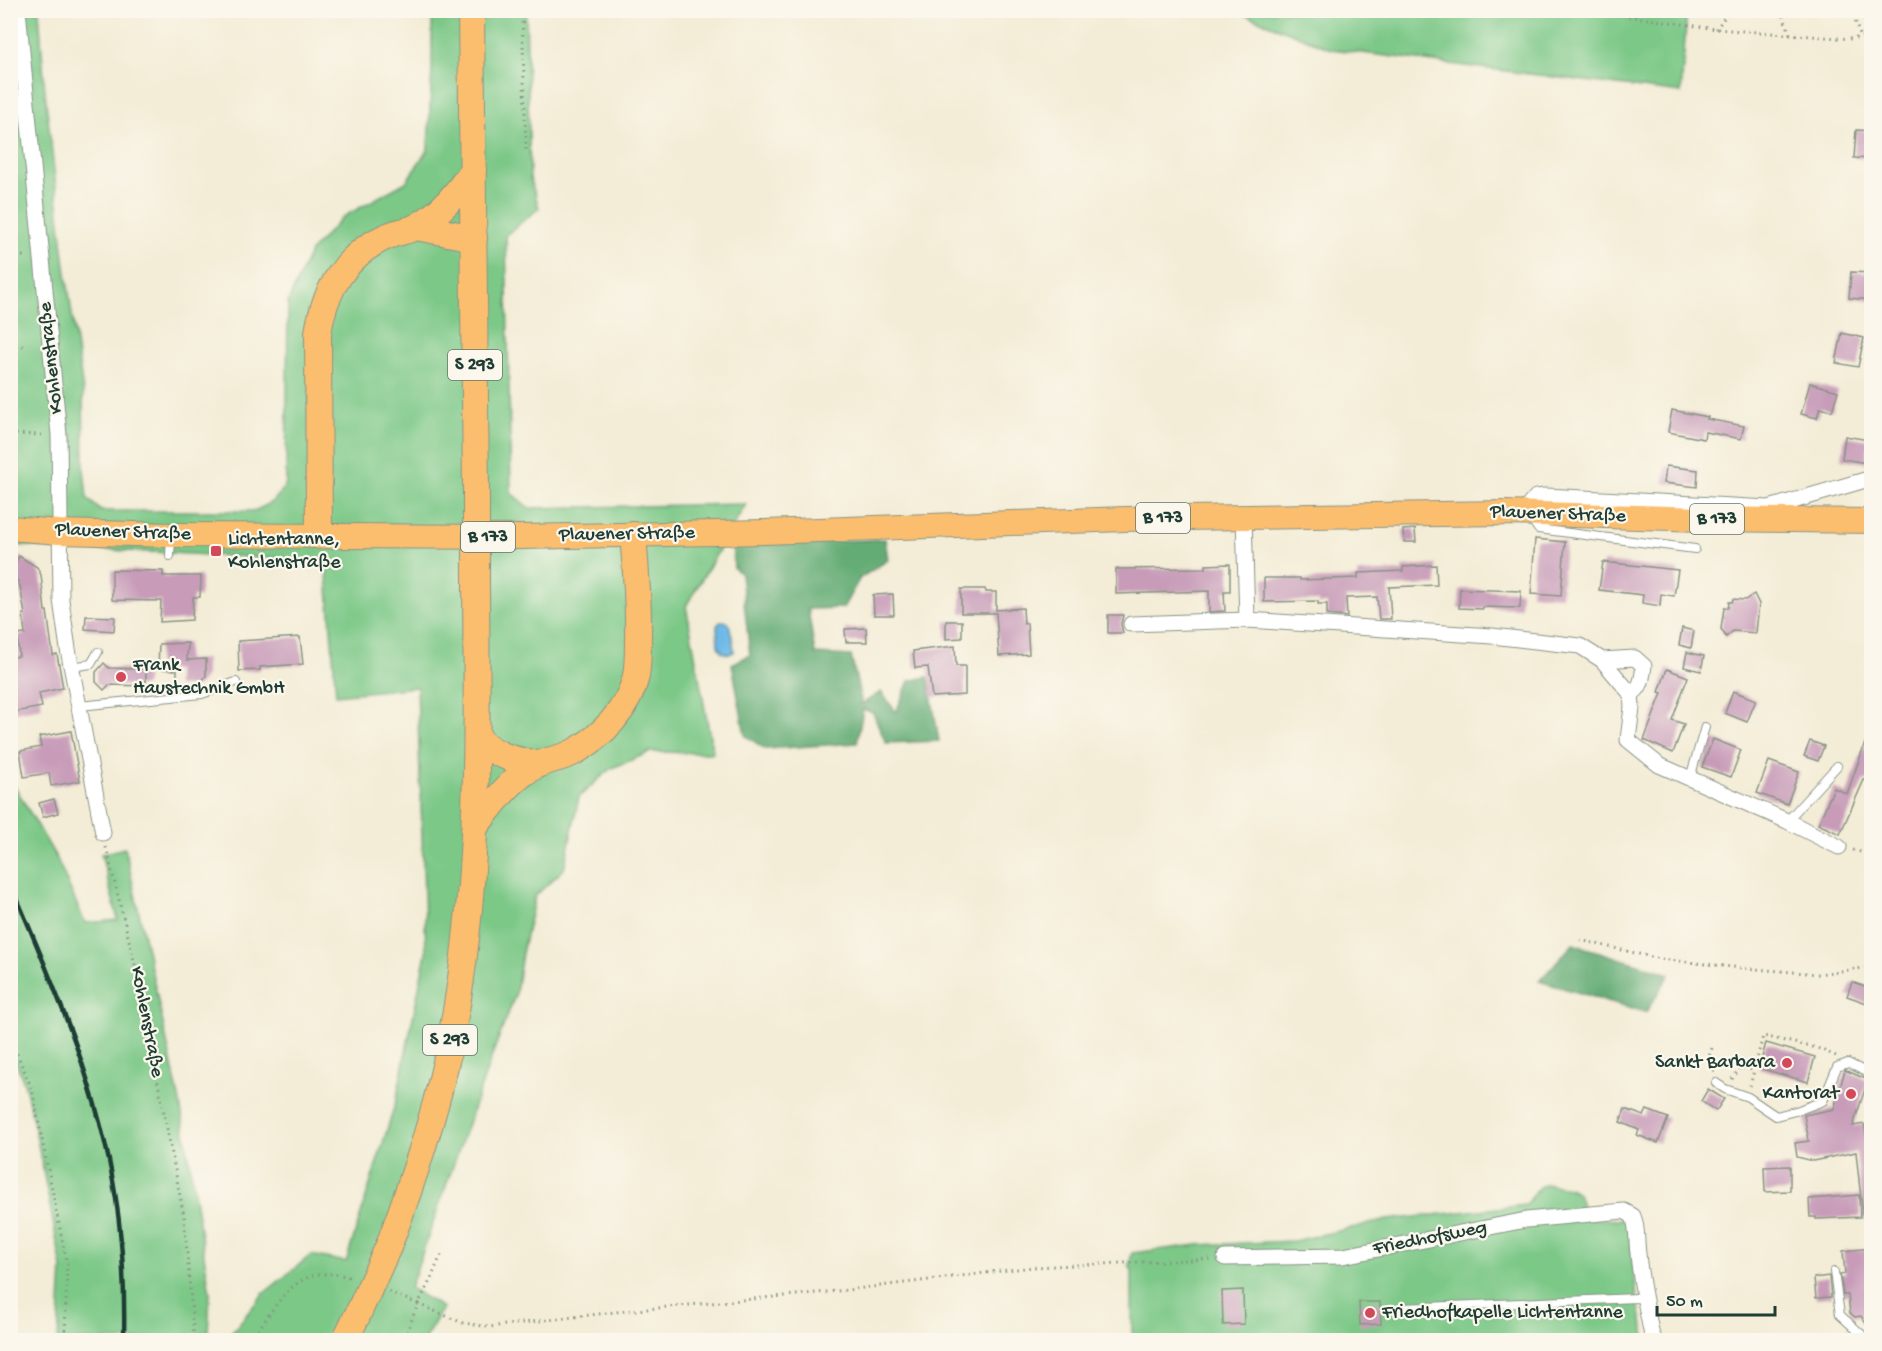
<svg xmlns="http://www.w3.org/2000/svg" width="1882" height="1351" font-family="'Gochi Hand',sans-serif">
<style>
.green{fill:#7bc887;stroke:#4d825e;stroke-width:1.5}
.forest{fill:#64ac74;stroke:#427454;stroke-width:1.5}
.water{fill:#6eb9e7;stroke:#467b8e;stroke-width:1.5}
.building{fill:#c89cb9}
.lines{fill:none;stroke-linecap:round;stroke-linejoin:round}
.service-casing{stroke:#899485;stroke-width:10}
.minor-casing{stroke:#899485;stroke-width:17}
.primary-casing{stroke:#899485;stroke-width:26}
.trunk-casing{stroke:#899485;stroke-width:28}
.path{stroke:#899485;stroke-width:3;stroke-dasharray:1.5 4.5;stroke-linecap:butt}
.service{stroke:#fff;stroke-width:8}
.minor{stroke:#fff;stroke-width:15}
.primary{stroke:#fbbe6e;stroke-width:24}
.trunk{stroke:#fbbe6e;stroke-width:26}
.rail{stroke:#1f3d34;stroke-width:4.5}
.trunk-bridge-casing{stroke:#899485;stroke-width:28;stroke-linecap:butt}
.trunk-bridge{stroke:#fbbe6e;stroke-width:26}
.poi-dot{fill:#d1495b;stroke:#fbf7ec;stroke-width:2}
.labels{text-anchor:middle;dominant-baseline:central;stroke-width:4.5;stroke-linejoin:round;paint-order:stroke}
.shield{fill:#fbf7ec;stroke:#61756b;stroke-width:1.5}
.shield-label{font-size:18px;font-weight:bold;fill:#1f3d34}
.street-label{font-size:20px;fill:#1f3d34;stroke:#fbf7ec}
.poi-label{font-size:20px;fill:#1f3d34;stroke:#fbf7ec;text-anchor:start}
</style>
<rect width="100%" height="100%" fill="#fbf7ec"/>
<filter id="ink" filterUnits="userSpaceOnUse"><feTurbulence type="fractalNoise" baseFrequency=".0167" numOctaves="2"/><feDisplacementMap in="SourceGraphic" scale="12" xChannelSelector="R" yChannelSelector="G"/><feConvolveMatrix kernelMatrix="1 2 1 2 8 2 1 2 1" color-interpolation-filters="sRGB"/></filter>
<filter id="wash" filterUnits="userSpaceOnUse"><feTurbulence type="fractalNoise" baseFrequency=".008" numOctaves="4" result="noise"/><feDisplacementMap in="SourceGraphic" scale="24" xChannelSelector="R" yChannelSelector="G"/><feGaussianBlur stdDeviation="1.35" result="paint"/><feColorMatrix in="noise" values="0 0 0 0 0 0 0 0 0 0 0 0 0 0 0 0 0 1.4 0 .05"/><feComposite in="paint" operator="in"/></filter>
<g filter="url(#wash)">
<rect width="100%" height="100%" fill="#f3ecd6"/>
<g class="green">
<path d="M11,11H39L45,92L65,266L83,391L84,469L87,498L101,511H254C270,504 279,499 286,483L288,302L310,252L343,217L406,182L428,149L432,68V11H526L530,178L539,208L506,235L511,493L529,508L746,504L686,606L713,753L650,752L610,769L579,797L564,869L535,896L522,953L516,993L494,1050L410,1288L443,1308L424,1340H58L62,1268L37,1139L25,1086L11,1049L10,778L57,859L85,923L118,920L101,854L125,848L180,1102L210,1293L208,1333L230,1335L263,1294L311,1255L346,1262L396,1101L426,953L417,687L336,695L326,561L11,545Z"/>
<path d="M1236,11H1687L1681,93L1331,49Z"/>
<path d="M1546,1184L1569,1188L1578,1193L1586,1219L1628,1220L1637,1298L1646,1340H1132V1270L1129,1266L1132,1253L1198,1245L1294,1241L1387,1220L1526,1205L1539,1187Z"/>
</g>
<g class="forest">
<path d="M885,539L888,560L860,578L843,608L808,609L815,654L851,656L862,704L881,692L896,712L909,681L928,677L939,741L886,743L873,713L863,709L857,743L765,749L745,735L732,664L750,655L741,574L734,568L732,545Z"/>
<path d="M1573,944L1670,974L1646,1012L1539,981Z"/>
</g>
<path class="water" d="M725,621L729,624L733,641L734,652L729,654L722,652L718,646L717,626L720,622Z"/>
<g id="blocks">
<g class="building">
<path d="M1856,130L1872,131V159L1854,158Z"/>
<path d="M1851,272L1872,273V300L1849,298Z"/>
<path d="M1842,333L1864,338L1858,367L1836,363Z"/>
<path d="M1810,383L1838,391L1832,411L1820,408L1817,418L1801,414Z"/>
<path d="M1672,410L1708,417L1707,419L1744,426L1741,439L1705,432L1704,439L1668,432Z"/>
<path d="M1845,436L1869,440L1866,463L1842,459Z"/>
<path d="M1666,466L1698,470L1697,487L1664,483Z"/>
<path d="M1415,529L1416,542H1404L1403,530Z"/>
<path d="M1535,539L1565,542L1561,596L1531,594Z"/>
<path d="M19,556L37,567L41,575L45,611H47L53,655L57,654L63,688L39,693L42,707L15,712L10,690V658L19,656L17,635L25,634L23,614H25L20,586L17,580L10,577V572Z"/>
<path d="M1603,562L1678,570L1674,596L1661,594L1660,606L1642,603L1643,595L1599,590Z"/>
<path d="M1230,564V591H1224L1225,611L1209,612V591L1116,594V569L1206,568V565Z"/>
<path d="M1436,565L1437,585L1389,587L1391,619H1379L1377,597L1346,598L1347,617L1327,615V604H1318V601L1264,602V578H1300V580L1358,578V573L1403,571V567Z"/>
<path d="M112,570L163,571V576H201L200,597H193L192,620L160,622L161,601L112,600Z"/>
<path d="M961,589H985L986,592H996V610L1023,608L1024,624L1027,623L1029,654L999,656L996,613H961Z"/>
<path d="M1460,589L1521,591L1520,608L1483,607V609L1459,608Z"/>
<path d="M893,594L894,615H874L873,595Z"/>
<path d="M1754,594L1759,604L1756,633L1733,631L1726,637L1721,629L1724,608H1728L1729,602H1732L1733,599L1745,600Z"/>
<path d="M1108,615H1123L1121,624L1123,633H1108Z"/>
<path d="M86,616L115,617L114,631L85,629Z"/>
<path d="M946,621H962V638L946,639Z"/>
<path d="M866,628L867,642H846L845,629Z"/>
<path d="M1682,628L1694,631L1691,648L1679,645Z"/>
<path d="M300,637L303,664L260,667V670L239,671L238,641Z"/>
<path d="M188,643L187,660L206,659V676L198,686H177V670L158,669L159,644Z"/>
<path d="M955,646L956,666H965V695L932,697L928,667L915,668L913,651Z"/>
<path d="M1687,652L1704,656L1701,671L1684,667Z"/>
<path d="M104,663L109,668L146,669V686L109,685L104,690L96,682V672Z"/>
<path d="M1667,669L1688,677L1672,720L1684,724L1673,753L1644,740L1662,693L1659,692Z"/>
<path d="M1733,691L1756,700L1747,722L1725,713Z"/>
<path d="M1870,729H1872V782L1864,780L1840,834L1818,824L1834,788L1847,794Z"/>
<path d="M71,731L80,781L51,786L49,773L24,777L20,751L41,747L39,737Z"/>
<path d="M1713,739L1741,750L1731,777L1702,767Z"/>
<path d="M1810,741L1824,746L1818,761L1804,756Z"/>
<path d="M1769,761L1799,772L1787,804L1757,793Z"/>
<path d="M54,799L58,813L43,817L39,803Z"/>
<path d="M1852,982L1872,989V1005L1847,996Z"/>
<path d="M1766,1043L1815,1057L1808,1082L1759,1068Z"/>
<path d="M1845,1070L1868,1080L1853,1126L1864,1124L1869,1150H1872V1217L1863,1218L1856,1152L1813,1161L1797,1157L1795,1143L1809,1141L1804,1115L1834,1109Z"/>
<path d="M1708,1089L1724,1099L1716,1111L1701,1101Z"/>
<path d="M1625,1109L1644,1116L1647,1110L1668,1118L1658,1143L1637,1135L1639,1130L1620,1122Z"/>
<path d="M1790,1166V1191L1765,1192L1764,1167Z"/>
<path d="M1859,1195L1860,1217L1816,1219V1217H1810L1809,1199Z"/>
<path d="M1872,1248V1333L1861,1316L1855,1317L1850,1313L1848,1295H1843L1840,1275L1845,1274L1843,1251Z"/>
<path d="M1829,1276L1831,1297L1816,1298L1814,1278Z"/>
<path d="M1243,1290L1244,1324L1223,1325L1222,1291Z"/>
<path d="M1359,1302H1380L1381,1324L1360,1325Z"/>
</g>
</g>
</g>
<g filter="url(#ink)">
<use href="#blocks" fill-opacity="0" stroke="#899485" stroke-width="1.5"/>
<g class="lines">
<defs>
<g id="service">
<path d="M1531,519L1538,529L1695,549"/>
<path d="M170,556L171,537"/>
<path d="M71,667L91,664L98,652"/>
<path d="M79,706L202,694L236,682"/>
<path d="M1690,778L1705,727"/>
<path d="M1787,821L1837,766"/>
<path d="M1871,983L1872,982"/>
<path d="M1716,1083L1725,1089L1748,1097L1776,1116L1799,1110L1823,1101L1837,1067L1848,1063L1872,1075"/>
<path d="M1834,1272L1840,1315L1868,1340"/>
<path d="M1402,1308L1637,1298L1645,1299"/>
</g>
<g id="minor">
<path d="M18,10L59,435L61,600L68,649L103,833"/>
<path d="M1527,514L1530,504L1536,497L1546,496L1769,508L1872,478"/>
<path d="M1244,517L1247,620"/>
<path d="M1131,624L1247,620L1492,636L1580,646L1602,660L1631,694L1632,707L1628,740L1659,765L1787,821L1839,847"/>
<path d="M1602,660L1635,658L1644,666C1642,678 1642,688 1631,694"/>
<path d="M1225,1258L1343,1256L1526,1220L1624,1211L1633,1216C1638,1228 1636,1240 1638,1253C1640,1281 1647,1309 1652,1336L1655,1340"/>
</g>
<path id="primary" d="M10,528L59,532L172,535L521,537L764,532L1125,519L1505,513L1702,519L1872,521"/>
<g id="trunk">
<path d="M471,10L476,493"/>
<path d="M416,227L474,238"/>
<path d="M319,536L318,333C324,290 347,253 388,236C397,232 410,231 418,226C442,212 458,192 473,170"/>
<path d="M477,737C494,756 514,760 538,764"/>
<path d="M475,827C492,805 513,775 540,764C551,759 563,758 574,752C602,737 629,708 636,676C638,664 638,652 638,640C639,605 636,570 633,535"/>
<path d="M389,1245C411,1186 432,1124 446,1062C481,904 477,742 476,581"/>
<path d="M345,1340L357,1316"/>
</g>
</defs>
<use href="#service" class="service-casing"/>
<use href="#minor" class="minor-casing"/>
<use href="#primary" class="primary-casing"/>
<use href="#trunk" class="trunk-casing"/>
<g class="path">
<path d="M522,10L526,150"/>
<path d="M1587,10L1716,29L1852,39L1872,35"/>
<path d="M1781,10L1790,34"/>
<path d="M1854,10L1856,25L1861,37"/>
<path d="M1716,29L1730,10"/>
<path d="M10,169H20"/>
<path d="M10,256H28"/>
<path d="M10,345L23,346"/>
<path d="M10,434L45,435"/>
<path d="M106,847L136,969L184,1216L194,1340"/>
<path d="M1853,850L1861,852L1872,847"/>
<path d="M1580,940L1660,959L1742,968L1818,974L1872,967"/>
<path d="M10,1037L32,1089L67,1264L65,1340"/>
<path d="M1712,1048C1708,1059 1706,1063 1715,1071"/>
<path d="M1732,1079L1741,1067L1753,1070"/>
<path d="M1750,1086L1763,1036L1817,1048L1836,1056"/>
<path d="M441,1255L430,1281L418,1304L463,1323L489,1327L615,1312L848,1290L1033,1267L1211,1259"/>
<path d="M389,1292L418,1304L404,1340"/>
<path d="M251,1340C279,1303 296,1260 352,1278"/>
</g>
<use href="#service" class="service"/>
<use href="#minor" class="minor"/>
<use href="#primary" class="primary"/>
<use href="#trunk" class="trunk"/>
<path class="rail" d="M10,882C54,985 99,1088 116,1199C123,1246 125,1293 124,1340"/>
<defs>
<g id="trunk-bridge">
<path d="M476,493V581"/>
<path d="M357,1316L389,1245"/>
</g>
</defs>
<use href="#trunk-bridge" class="trunk-bridge-casing"/>
<use href="#trunk-bridge" class="trunk-bridge"/>
</g>
</g>
<g class="poi-dot">
<rect x="210" y="545" width="12" height="12" rx="3"/>
<circle cx="121" cy="677" r="6"/>
<circle cx="1787" cy="1063" r="6"/>
<circle cx="1851" cy="1094" r="6"/>
<circle cx="1370" cy="1313" r="6"/>
</g>
<g class="labels">
<g class="shield">
<rect x="448" y="350" width="54" height="30" rx="4.5"/>
<rect x="1136" y="503" width="54" height="30" rx="4.5"/>
<rect x="1690" y="504" width="54" height="30" rx="4.5"/>
<rect x="461" y="522" width="54" height="30" rx="4.5"/>
<rect x="423" y="1025" width="54" height="30" rx="4.5"/>
</g>
<g class="shield-label">
<text x="475" y="365">S 293</text>
<text x="1163" y="518">B 173</text>
<text x="1717" y="519">B 173</text>
<text x="488" y="537">B 173</text>
<text x="450" y="1040">S 293</text>
</g>
<g class="street-label">
<text transform="translate(52 358) rotate(-96)">Kohlenstraße</text>
<text transform="translate(1558 515) rotate(2)">Plauener Straße</text>
<text transform="translate(123 533) rotate(2)">Plauener Straße</text>
<text transform="translate(627 535) rotate(-1)">Plauener Straße</text>
<text transform="translate(146 1022) rotate(79)">Kohlenstraße</text>
<text transform="translate(1430 1239) rotate(-11)">Friedhofsweg</text>
</g>
<g class="poi-label">
<text x="228" y="540">Lichtentanne,<tspan x="228" dy="23">Kohlenstraße</tspan></text>
<text x="133" y="666">Frank<tspan x="133" dy="23">Haustechnik GmbH</tspan></text>
<text x="1775" y="1063" text-anchor="end">Sankt Barbara</text>
<text x="1839" y="1094" text-anchor="end">Kantorat</text>
<text x="1382" y="1313">Friedhofkapelle Lichtentanne</text>
</g>
</g>
<rect width="1882" height="1351" fill="none" stroke="#fbf7ec" stroke-width="36"/>
<path d="M1657 1306v9h118v-9" fill="none" stroke="#1f3d34" stroke-width="3"/>
<text x="1666" y="1306" font-size="18" fill="#1f3d34" stroke="#fbf7ec" stroke-width="4.5" paint-order="stroke">50 m</text>
</svg>
